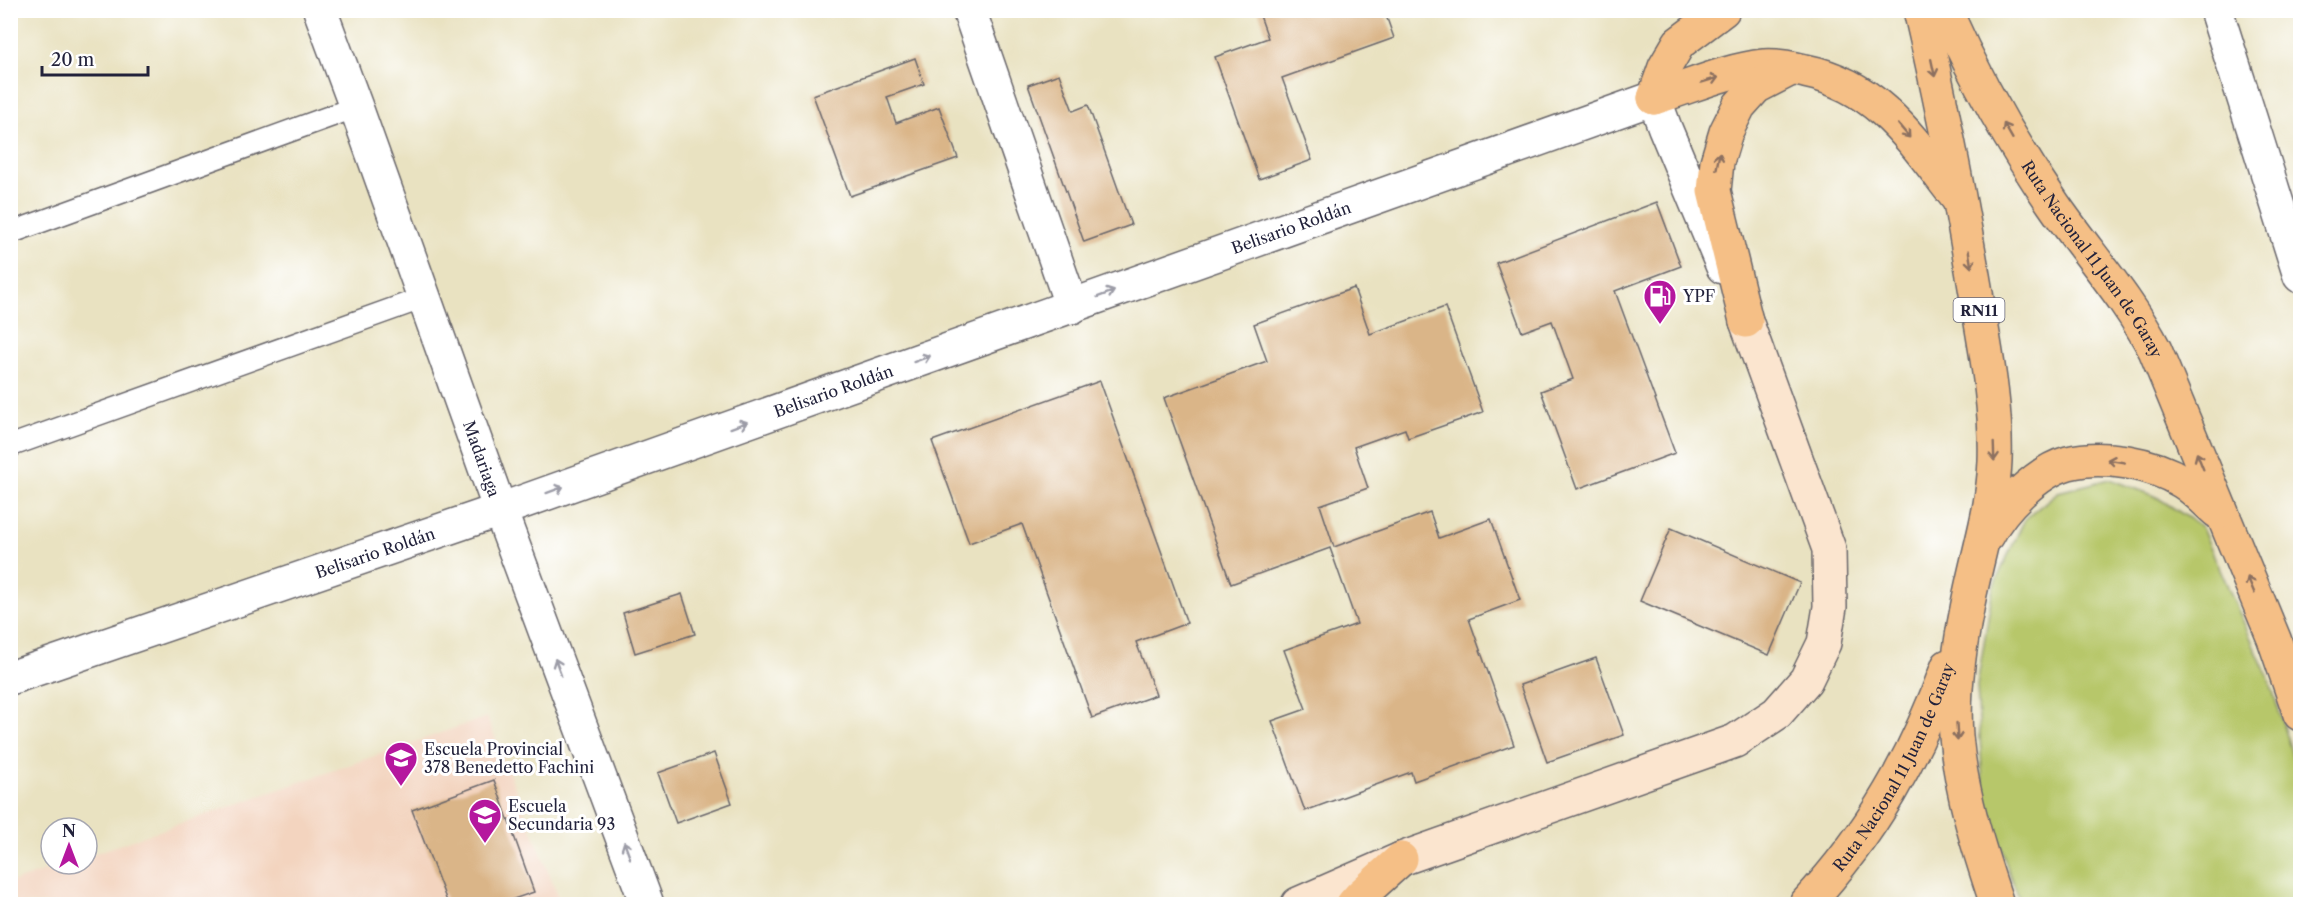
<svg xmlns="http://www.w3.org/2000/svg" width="2311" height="915" font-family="'Libre Caslon Text',serif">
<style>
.built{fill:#f3d4bf}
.green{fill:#b7c76a;stroke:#6c7452;stroke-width:1.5}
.building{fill:#dab588}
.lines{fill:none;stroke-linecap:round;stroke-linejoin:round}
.service-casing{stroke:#68656a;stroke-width:24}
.minor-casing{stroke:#68656a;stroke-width:36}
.secondary-casing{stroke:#68656a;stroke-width:36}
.trunk-casing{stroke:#68656a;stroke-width:36}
.service{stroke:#fff;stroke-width:21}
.minor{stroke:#fff;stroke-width:33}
.secondary{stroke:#fbe5cf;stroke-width:33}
.trunk{stroke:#f5bf86;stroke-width:33}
.oneway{stroke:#8c7060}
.oneway2{stroke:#9c9ca7}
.labels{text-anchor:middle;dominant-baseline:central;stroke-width:6;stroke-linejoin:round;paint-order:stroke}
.shield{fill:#fff;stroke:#646476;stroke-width:1.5}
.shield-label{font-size:15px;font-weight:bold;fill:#22223b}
.street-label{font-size:16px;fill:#22223b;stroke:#fff}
.poi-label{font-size:16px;fill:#22223b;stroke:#fff;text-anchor:start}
</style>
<rect width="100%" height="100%" fill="#fff"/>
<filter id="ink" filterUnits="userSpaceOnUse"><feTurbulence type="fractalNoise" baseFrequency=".0167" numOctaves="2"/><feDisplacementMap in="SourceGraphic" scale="12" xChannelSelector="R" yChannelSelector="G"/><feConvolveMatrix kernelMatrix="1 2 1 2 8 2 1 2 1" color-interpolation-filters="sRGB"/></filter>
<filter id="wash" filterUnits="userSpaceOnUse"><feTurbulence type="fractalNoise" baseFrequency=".008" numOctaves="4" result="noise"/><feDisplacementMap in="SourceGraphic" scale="24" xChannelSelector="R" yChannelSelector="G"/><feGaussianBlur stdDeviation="1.35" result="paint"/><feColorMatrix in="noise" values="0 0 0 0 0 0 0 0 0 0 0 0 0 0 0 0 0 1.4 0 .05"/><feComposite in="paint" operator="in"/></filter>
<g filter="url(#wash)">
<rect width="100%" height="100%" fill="#e9e2c1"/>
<path class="built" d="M487,717L561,904H16L11,890L10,883L65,864H87V856Z"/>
<path class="green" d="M2110,479L2155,496L2201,526L2270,682L2300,781V904H2022L2011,879L1983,788L1977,686L1993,587L2025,519L2058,492Z"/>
<g id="blocks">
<g class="building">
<path d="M1258,10H1384L1394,38L1282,78L1312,160L1259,179L1215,57L1268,38Z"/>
<path d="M915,58L924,84L887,97L896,123L939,107L958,158L850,196L813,95Z"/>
<path d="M1059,74L1073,111L1088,105L1131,225L1084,242L1028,85Z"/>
<path d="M1657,202L1681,266L1615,291L1675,453L1577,489L1541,391L1573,379L1552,321L1522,332L1496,263Z"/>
<path d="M1354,288L1370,334L1445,307L1483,412L1408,438L1405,429L1354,447L1368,488L1320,505L1334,547L1430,512L1439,538L1491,519L1520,600L1469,619L1514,745L1414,781L1411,772L1305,811L1272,721L1306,709L1284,650L1357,624L1330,548L1231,584L1164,398L1267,361L1254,324Z"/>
<path d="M1100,381L1187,623L1136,642L1156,695L1092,718L1022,524L969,543L932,441Z"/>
<path d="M1671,528L1800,583L1769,655L1640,601Z"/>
<path d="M682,594L695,634L635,653L623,613Z"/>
<path d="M1596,658L1624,735L1547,762L1520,685Z"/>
<path d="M714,753L732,803L676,823L658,773Z"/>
<path d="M494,780L534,892L499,904H448L412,810Z"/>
</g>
</g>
</g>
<g filter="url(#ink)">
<use href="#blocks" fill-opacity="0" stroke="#68656a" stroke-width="1.5"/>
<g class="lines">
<defs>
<g id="service">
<path d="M10,233L356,107"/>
<path d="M10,446L423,298"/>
</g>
<g id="minor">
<path id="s1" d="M320,10L356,107L500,510L647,904"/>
<path d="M969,10L1072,307"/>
<path d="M2216,10L2300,276"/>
<path id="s2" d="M10,678L500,510L1654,98L1665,128L1723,267"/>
</g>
<path id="secondary" d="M1298,904L1401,859L1735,741L1777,713L1806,680L1824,643L1830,607L1829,549L1746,321"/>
<g id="trunk">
<path d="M1920,10C1942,104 1960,198 1976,293C1985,348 1997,405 1995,461C1993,511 1976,559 1967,609C1959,649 1953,695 1956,736C1961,794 1979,850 1997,904"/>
<path id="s3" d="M1945,10C1975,78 2012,144 2054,205C2087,253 2128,298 2155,350L2274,639L2300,714"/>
<path d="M1654,98C1690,87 1727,70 1764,66C1777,65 1792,68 1805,71C1880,86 1914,143 1958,199"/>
<path d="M1654,98L1665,67L1679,43L1723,10"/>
<path d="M1746,321L1714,191L1717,162L1726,132L1739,106L1756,87L1789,70"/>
<path d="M1988,535C2001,508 2038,471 2068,463C2103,454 2153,463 2183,482C2196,490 2207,503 2218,512"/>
<path d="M1353,904L1361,895L1401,859"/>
<path id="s4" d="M1806,904C1872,833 1915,757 1948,666"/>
</g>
</defs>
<use href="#service" class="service-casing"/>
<use href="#minor" class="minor-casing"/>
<use href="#secondary" class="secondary-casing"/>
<use href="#trunk" class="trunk-casing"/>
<use href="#service" class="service"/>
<use href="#minor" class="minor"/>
<use href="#secondary" class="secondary"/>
<use href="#trunk" class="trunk"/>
</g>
<defs><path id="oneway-shaft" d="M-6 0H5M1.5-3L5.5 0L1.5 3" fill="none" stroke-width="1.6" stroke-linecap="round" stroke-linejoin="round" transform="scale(1.5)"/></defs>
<g class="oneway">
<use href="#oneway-shaft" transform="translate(1933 68) rotate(78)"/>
<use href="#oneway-shaft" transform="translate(1710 80) rotate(-17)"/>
<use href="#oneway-shaft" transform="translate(1904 131) rotate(50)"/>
<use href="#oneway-shaft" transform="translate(2008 131) rotate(-120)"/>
<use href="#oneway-shaft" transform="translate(1718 161) rotate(-79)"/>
<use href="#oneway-shaft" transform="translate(1970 259) rotate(81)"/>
<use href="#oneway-shaft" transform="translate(1994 452) rotate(88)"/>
<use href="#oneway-shaft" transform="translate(2116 461) rotate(-170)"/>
<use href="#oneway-shaft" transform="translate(2200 461) rotate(-112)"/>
<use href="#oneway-shaft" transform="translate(2251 585) rotate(-113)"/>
<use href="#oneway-shaft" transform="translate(1957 732) rotate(87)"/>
</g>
<g class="oneway2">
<use href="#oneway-shaft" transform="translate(1106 294) rotate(-20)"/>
<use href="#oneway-shaft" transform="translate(922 359) rotate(-20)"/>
<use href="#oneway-shaft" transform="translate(739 425) rotate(-20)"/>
<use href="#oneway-shaft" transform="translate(555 490) rotate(-20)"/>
<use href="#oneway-shaft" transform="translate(558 667) rotate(-110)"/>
<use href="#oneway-shaft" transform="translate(627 850) rotate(-110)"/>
</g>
</g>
<defs>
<symbol id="fuel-pin" viewBox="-11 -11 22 30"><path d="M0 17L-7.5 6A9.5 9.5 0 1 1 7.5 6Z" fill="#b5179e" stroke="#fff"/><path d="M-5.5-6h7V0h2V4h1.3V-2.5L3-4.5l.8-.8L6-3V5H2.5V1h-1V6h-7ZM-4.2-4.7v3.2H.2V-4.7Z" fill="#fff"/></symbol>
<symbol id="school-pin" viewBox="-11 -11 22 30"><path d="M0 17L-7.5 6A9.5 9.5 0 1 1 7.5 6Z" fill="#b5179e" stroke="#fff"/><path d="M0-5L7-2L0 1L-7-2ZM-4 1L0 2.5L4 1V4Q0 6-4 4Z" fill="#fff"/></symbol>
</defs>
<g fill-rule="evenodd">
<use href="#fuel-pin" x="1641" y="277" width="38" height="52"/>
<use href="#school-pin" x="382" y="739" width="38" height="52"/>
<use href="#school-pin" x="466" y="796" width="38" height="52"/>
</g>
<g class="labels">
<rect class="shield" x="1953.5" y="298" width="51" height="24" rx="4.5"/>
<g class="shield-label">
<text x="1979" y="310">RN11</text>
</g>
<g class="street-label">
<text stroke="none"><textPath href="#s2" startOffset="1358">Belisario Roldán</textPath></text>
<text stroke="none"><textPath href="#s3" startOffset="290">Ruta Nacional 11 Juan de Garay</textPath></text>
<text stroke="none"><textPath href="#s2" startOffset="872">Belisario Roldán</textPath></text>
<text stroke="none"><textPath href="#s1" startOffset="477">Madariaga</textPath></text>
<text stroke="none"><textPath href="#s2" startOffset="386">Belisario Roldán</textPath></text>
<text stroke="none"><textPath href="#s4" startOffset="164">Ruta Nacional 11 Juan de Garay</textPath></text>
</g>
<g class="poi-label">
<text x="1683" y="296">YPF</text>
<text x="424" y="749">Escuela Provincial<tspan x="424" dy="18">378 Benedetto Fachini</tspan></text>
<text x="508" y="806">Escuela<tspan x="508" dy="18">Secundaria 93</tspan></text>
</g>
</g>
<rect width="2311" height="915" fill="none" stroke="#fff" stroke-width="36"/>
<g transform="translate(69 846)"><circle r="28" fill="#ffffff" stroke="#a7a7b1" stroke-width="1.5"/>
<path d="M0-4.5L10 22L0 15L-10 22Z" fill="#b5179e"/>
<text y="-9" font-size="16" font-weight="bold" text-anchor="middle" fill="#22223b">N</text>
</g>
<path d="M42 66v9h106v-9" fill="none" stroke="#22223b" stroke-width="3"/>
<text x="51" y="66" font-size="18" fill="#22223b" stroke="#ffffff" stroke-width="4.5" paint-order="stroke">20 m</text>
</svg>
